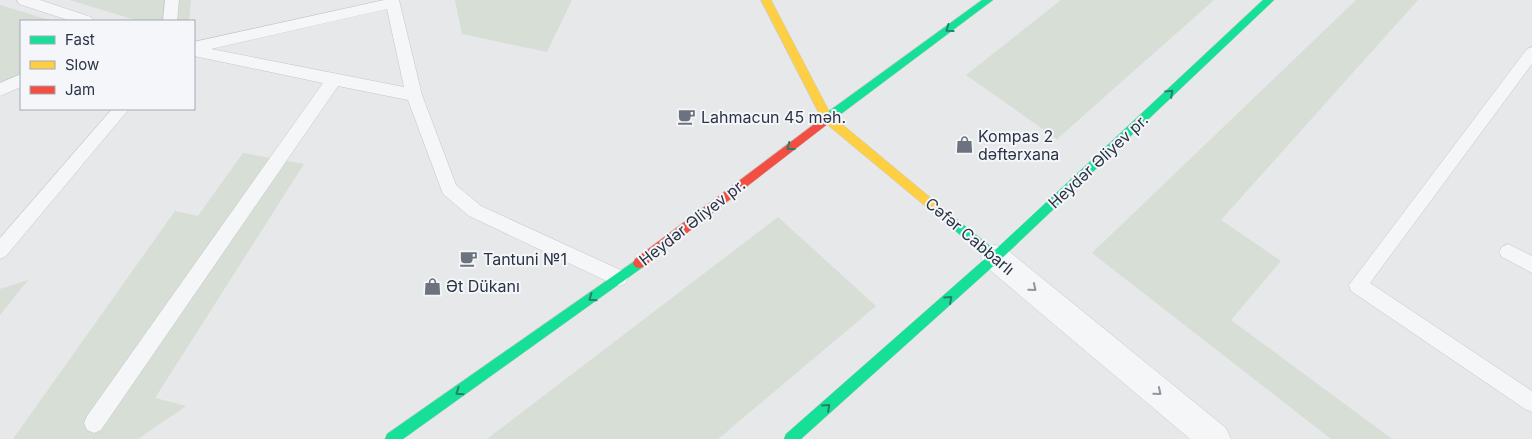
<svg xmlns="http://www.w3.org/2000/svg" width="1532" height="439" font-family="Inter,sans-serif">
<style>
.green{fill:#d6ded6}
.lines{fill:none;stroke-linecap:round;stroke-linejoin:round}
.lane-casing{stroke:#c4c6c8;stroke-width:1}
.street-casing{stroke:#c4c6c8;stroke-width:1}
.fast-casing{stroke:#c4c6c8;stroke-width:1}
.slow-casing{stroke:#c4c6c8;stroke-width:1}
.jam-casing{stroke:#c4c6c8;stroke-width:1}
.lane{fill:#f5f6f7;fill-rule:evenodd}
.street{fill:#f5f6f7;fill-rule:evenodd}
.fast{fill:#16e098;fill-rule:evenodd}
.slow{fill:#ffcf43;fill-rule:evenodd}
.jam{fill:#f24e42;fill-rule:evenodd}
.oneway{stroke:#22816a}
.oneway2{stroke:#90959e}
.labels{text-anchor:middle;dominant-baseline:central;stroke-width:4;stroke-linejoin:round;paint-order:stroke}
.poi-label{font-size:16px;fill:#2b3445;stroke:#f4f6f9;text-anchor:start}
.street-label{font-size:16px;fill:#2b3445;stroke:#f4f6f9}
</style>
<rect width="100%" height="100%" fill="#e6e8ea"/>
<g class="green">
<path d="M70,0H191L189,21H138Z"/>
<path d="M455,0H572L547,52L462,34Z"/>
<path d="M1061,0H1214L1057,139L966,75Z"/>
<path d="M1356,0H1418L1221,220L1281,261L1231,320L1392,439H1331L1092,253Z"/>
<path d="M0,5L53,21H21V76L0,82Z"/>
<path d="M243,153L304,164L155,398L186,406L138,439H13L175,211L198,216Z"/>
<path d="M778,217L876,306L718,439H487Z"/>
<path d="M28,280L0,315V289Z"/>
</g>
<g class="lines">
<defs>
<g id="lane">
<path d="M17,0H40L91,17L93,21H71L19,4Z"/>
<path d="M165,0H179L177,21H163Z"/>
<path d="M384,0H399L422,95L456,185L481,206L625,272L628,278L625,284L619,286L613,284L469,216L443,194L408,100L338,86L101,430L94,433L87,430L84,423L87,416L323,83L194,56V42ZM387,9L404,87L211,49Z"/>
<path d="M1532,47V64L1370,283L1532,391V412L1525,409L1351,291L1349,285L1527,49Z"/>
<path d="M21,74V87L0,96V83Z"/>
<path d="M112,109H129L6,256L0,259V238Z"/>
<path d="M1508,244L1532,256V273L1502,257L1499,252L1502,247Z"/>
</g>
<path id="street" d="M995,245L1005,248L1226,428L1231,439H1190L985,266L981,257L985,248Z"/>
<g id="fast">
<path d="M982,0H993L829,123H821L820,120L821,117Z"/>
<path d="M1263,0H1274L999,261L801,439H784L786,434L987,257L942,220L940,217L942,214H950L995,250Z"/>
<path d="M639,258L643,259L645,263L643,267L403,439H385L387,434Z"/>
</g>
<path id="slow" d="M761,0H771L831,115L950,214L952,217L950,220H942L823,121Z"/>
<path id="jam" d="M825,116L830,120L829,123L643,267L639,268L635,267L633,263L635,259Z"/>
</defs>
<use href="#lane" class="lane-casing"/>
<use href="#street" class="street-casing"/>
<use href="#fast" class="fast-casing"/>
<use href="#slow" class="slow-casing"/>
<use href="#jam" class="jam-casing"/>
<use href="#lane" class="lane"/>
<use href="#street" class="street"/>
<use href="#fast" class="fast"/>
<use href="#slow" class="slow"/>
<use href="#jam" class="jam"/>
</g>
<defs><path id="oneway-chevron" d="M-2-3.5L2.5 0L-2 3.5" fill="none" stroke-width="1.6" stroke-linecap="round" stroke-linejoin="round" transform="scale(1.25)"/></defs>
<g class="oneway">
<use href="#oneway-chevron" transform="translate(949 29) rotate(144)"/>
<use href="#oneway-chevron" transform="translate(1170 93) rotate(-43)"/>
<use href="#oneway-chevron" transform="translate(790 147) rotate(142)"/>
<use href="#oneway-chevron" transform="translate(592 298) rotate(145)"/>
<use href="#oneway-chevron" transform="translate(949 299) rotate(-42)"/>
<use href="#oneway-chevron" transform="translate(459 392) rotate(145)"/>
<use href="#oneway-chevron" transform="translate(827 407) rotate(-42)"/>
</g>
<g class="oneway2">
<use href="#oneway-chevron" transform="translate(1033 288) rotate(40)"/>
<use href="#oneway-chevron" transform="translate(1158 392) rotate(40)"/>
</g>
<defs>
<symbol id="cafe-bare" viewBox="-9 -9 18 18"><path d="M-5.5-4.5H6V0H3Q3 3.5 0 3.5H-2.5Q-5.5 3.5-5.5 0ZM3-3.2v2h1.7v-2ZM-6 4.5H4V6H-6Z" fill="#6c737f" stroke="#f4f6f9" stroke-width="2.5" paint-order="stroke"/></symbol>
<symbol id="shop-bare" viewBox="-9 -9 18 18"><path d="M-5-2.5h2.3a2.7 3.5 0 0 1 5.4 0H5L5.5 6h-11ZM-1.5-2.5h3a1.5 2.3 0 0 0-3 0Z" fill="#6c737f" stroke="#f4f6f9" stroke-width="2.5" paint-order="stroke"/></symbol>
</defs>
<g fill-rule="evenodd">
<use href="#cafe-bare" x="674" y="104" width="25" height="25"/>
<use href="#shop-bare" x="952" y="132" width="25" height="25"/>
<use href="#cafe-bare" x="456" y="246" width="25" height="25"/>
<use href="#shop-bare" x="420" y="274" width="25" height="25"/>
</g>
<g class="labels">
<g class="poi-label">
<text x="701" y="117">Lahmacun 45 mәh.</text>
<text x="978" y="136">Kompas 2<tspan x="978" dy="18">dəftərxana</tspan></text>
<text x="483" y="259">Tantuni №1</text>
<text x="446" y="286">Әt Dükanı</text>
</g>
<g class="street-label">
<text transform="translate(1098 161) rotate(-43)">Heydər Əliyev pr.</text>
<text transform="translate(692 222) rotate(-38)">Heydər Əliyev pr.</text>
<text transform="translate(970 236) rotate(40)">Cəfər Cabbarlı</text>
</g>
</g>
<rect x="20" y="20" width="175" height="90" fill="#f4f6f9" stroke="#a4a8b1"/>
<rect x="30" y="36" width="25" height="8" fill="#16e098" stroke="#a4a8b1"/>
<text x="65" y="45" font-size="15" fill="#2b3445">Fast</text>
<rect x="30" y="61" width="25" height="8" fill="#ffcf43" stroke="#a4a8b1"/>
<text x="65" y="70" font-size="15" fill="#2b3445">Slow</text>
<rect x="30" y="86" width="25" height="8" fill="#f24e42" stroke="#a4a8b1"/>
<text x="65" y="95" font-size="15" fill="#2b3445">Jam</text>
</svg>
